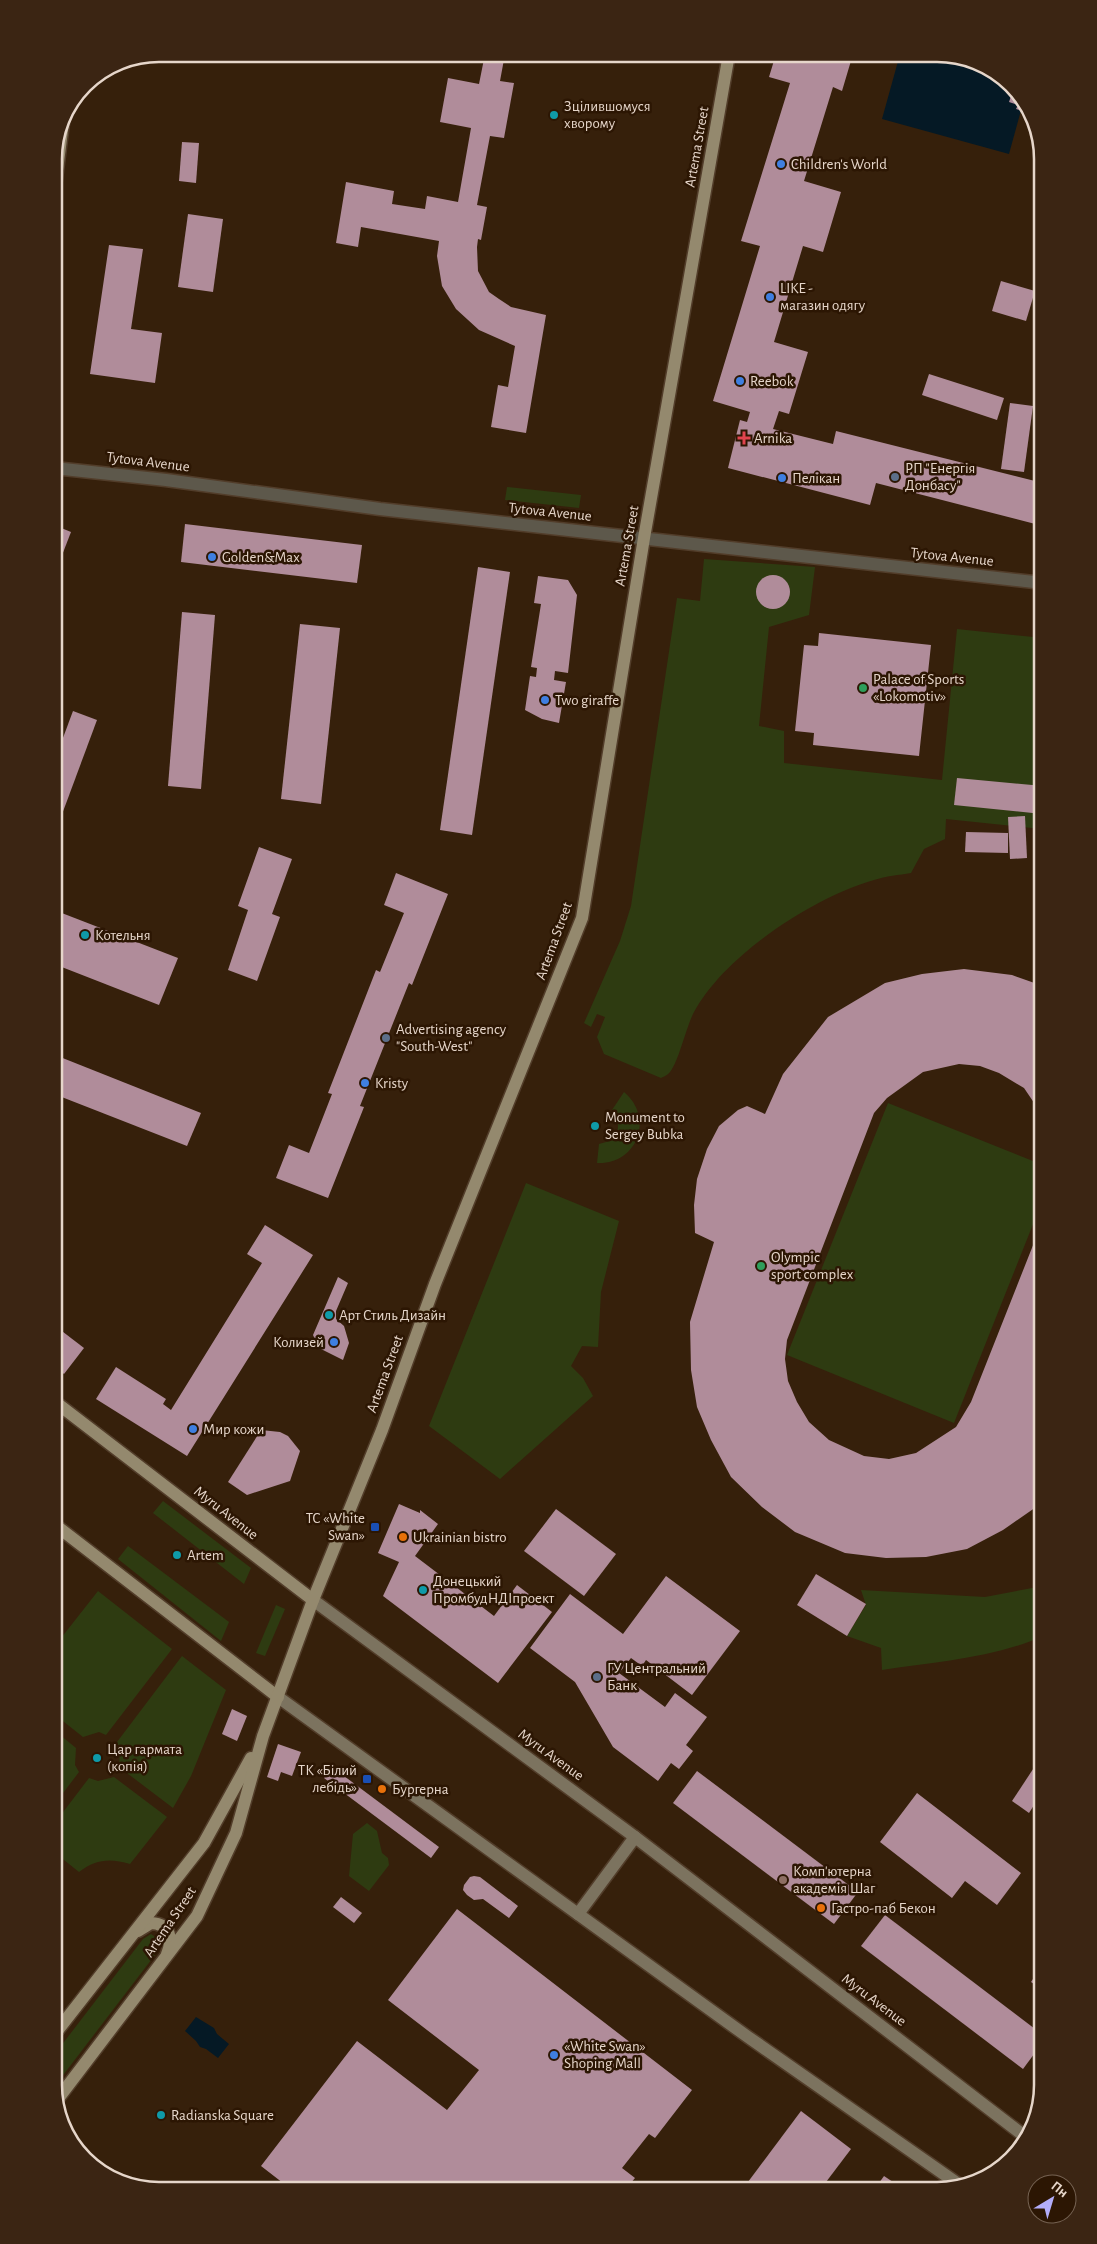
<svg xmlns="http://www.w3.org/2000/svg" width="1097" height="2244" font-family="'Alegreya Sans',sans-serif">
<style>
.green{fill:#2e3b11}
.water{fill:#051925}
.building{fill:#b08c9a}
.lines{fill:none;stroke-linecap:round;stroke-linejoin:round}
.tertiary-casing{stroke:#523d2a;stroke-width:15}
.secondary-casing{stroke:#523d2a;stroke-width:15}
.primary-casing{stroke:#523d2a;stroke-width:15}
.tertiary{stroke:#5d584b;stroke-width:12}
.secondary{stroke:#7c735f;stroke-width:12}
.primary{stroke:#94896e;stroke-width:12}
.tram{stroke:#c5b4a6;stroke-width:1}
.culture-dot{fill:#0f9aa8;stroke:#2c1603;stroke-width:2}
.shop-dot{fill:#3f7fe0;stroke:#2c1603;stroke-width:2}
.health-dot{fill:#e0444e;stroke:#2c1603;stroke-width:2}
.service-dot{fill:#5c6f8a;stroke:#2c1603;stroke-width:2}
.leisure-dot{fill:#2e9e5b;stroke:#2c1603;stroke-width:2}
.transit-dot{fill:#1a4fb4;stroke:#2c1603;stroke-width:2}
.food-dot{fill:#e8710a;stroke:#2c1603;stroke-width:2}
.education-dot{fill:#8d6e63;stroke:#2c1603;stroke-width:2}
.labels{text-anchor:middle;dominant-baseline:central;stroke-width:5;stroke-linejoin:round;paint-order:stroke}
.poi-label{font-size:15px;fill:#e6d6ca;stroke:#2c1603;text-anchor:start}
.street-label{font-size:15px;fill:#e6d6ca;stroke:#2c1603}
.rim{fill:none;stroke:#e6d6ca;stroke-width:2.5}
</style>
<rect width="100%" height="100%" fill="#36200b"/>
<g class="green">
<path d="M507,487L581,495L579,508L505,500Z"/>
<path d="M704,559L815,567L809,615L769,627L759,726L784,731V763L942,780L957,629L1043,638V838H1041V829L946,819L945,839L924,849L911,873C899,875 886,876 874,880C812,898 725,955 694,1012C686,1027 679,1061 670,1072C668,1075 663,1077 661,1078L604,1054L597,1037L605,1017L597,1014L591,1027L584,1023L620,941L631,906L677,598L700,601Z"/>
<path d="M624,1092C655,1118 637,1165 597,1163L599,1144L613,1140C620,1129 620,1121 612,1110Z"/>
<path d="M888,1103L1043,1165V1199L954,1423L787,1355Z"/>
<path d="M526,1183L619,1221L601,1292L598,1347L582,1346L571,1366L583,1378L593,1396L500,1479L429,1426Z"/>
<path d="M163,1501L251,1568L244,1584L153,1513Z"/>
<path d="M128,1546L229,1622L221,1641L118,1559Z"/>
<path d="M1043,1586V1636C995,1658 934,1662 882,1670L881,1648L847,1636L866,1605L861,1590L985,1597Z"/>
<path d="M98,1591L172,1649L106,1735L99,1732L83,1737L54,1714V1647Z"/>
<path d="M276,1605L285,1609L265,1656L256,1653Z"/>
<path d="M182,1656L226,1690L191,1776L173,1808L119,1767L120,1751L117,1742Z"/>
<path d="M54,1730L76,1748L75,1765L79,1772L54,1805Z"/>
<path d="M114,1777L167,1817L130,1864C110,1858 96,1859 79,1872L54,1852V1824L89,1778L98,1781Z"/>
<path d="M367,1823L377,1831L382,1853L388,1858L389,1865L369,1891L349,1876L353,1834Z"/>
<path d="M151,1934L161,1941L158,1951L54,2087V2055L143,1939Z"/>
</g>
<g class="water">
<path d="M900,54H945L1002,75L1023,103L1009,154L882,119Z"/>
<path d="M196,2017L214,2028L217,2034L229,2044L218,2058L206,2049L200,2047L196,2041L185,2031Z"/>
</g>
<g class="building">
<path d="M485,54H505L500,81L514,83L504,138L490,136L477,205L487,207L481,240L478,239L477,247L478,271L489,292L499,299L511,307L546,315L526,433L491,427L498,385L508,387L515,346L479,330L456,309L442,286L437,256L439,241L361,227L358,247L336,243L346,182L394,191L392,204L425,209L427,196L458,202L471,128L440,122L448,78L479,84Z"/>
<path d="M776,54H853L842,91L833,87L804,181L841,192L823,252L803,246L774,342L808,352L789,414L779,411L773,429L833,444L836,431L1043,483V526L876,483L870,505L728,468L740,420L747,422L750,412L713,401L760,246L741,241L790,83L769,77Z"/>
<path d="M1013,90L1029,112V113L1016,109L1018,105L1009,102Z"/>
<path d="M182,142L199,143L196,183L179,181Z"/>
<path d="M188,214L223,219L213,292L178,287Z"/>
<path d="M109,245L143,249L131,329L162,333L155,383L90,374Z"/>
<path d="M1001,281L1035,291L1026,321L992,311Z"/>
<path d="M929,374L1004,398L997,420L922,395Z"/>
<path d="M1010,403L1033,406L1024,472L1001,469Z"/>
<path d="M185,524L362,545L357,583L181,562Z"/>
<path d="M54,525L71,532L54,576Z"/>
<path d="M478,567L510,572L472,835L440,830Z"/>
<circle cx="773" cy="592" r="17"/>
<path d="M538,576L568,580L577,595L568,673L555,671L554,680L566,682L559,723L542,719L525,710L530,676L536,677L537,668L531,667L541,604L534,603Z"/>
<path d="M182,612L215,615L201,789L168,786Z"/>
<path d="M300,624L340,628L321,804L281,799Z"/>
<path d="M819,633L931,645L919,756L813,745L814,733L795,731L804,645L818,646Z"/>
<path d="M73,711L97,720L61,817L54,815V762Z"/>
<path d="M957,778L1043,786L1042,814L954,805Z"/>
<path d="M1025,816L1027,858L1010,859L1008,817Z"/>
<path d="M966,832L1008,833V853L965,852Z"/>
<path d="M259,847L292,859L272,914L280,917L257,981L228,970L248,910L238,906Z"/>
<path d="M396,873L448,894L412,985L409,983L360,1106L364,1107L328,1198L276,1178L289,1145L309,1153L332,1094L328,1093L376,970L380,972L404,913L384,905Z"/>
<path d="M54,910L178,958L159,1005L54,964Z"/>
<path d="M964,969L1012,975L1043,986V1116L1024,1088L999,1073L980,1066L959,1064L923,1072L887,1098L874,1113L787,1340L785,1359L788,1381L797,1402L809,1422L829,1440L864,1456L889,1459L916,1453L956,1427L971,1402L1043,1220V1500L1039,1505L1003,1530L967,1549L926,1557L886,1558L845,1553L795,1532L762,1507L731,1477L711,1440L697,1407L691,1370L690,1322L714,1242L695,1233L694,1205L697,1179L707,1149L719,1126L738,1110L747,1106L765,1114L783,1074L828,1017L885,983L922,974Z"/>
<path d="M55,1055L201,1113L187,1146L54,1094Z"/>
<path d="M265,1225L313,1255L187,1456L96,1399L116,1367L166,1399L163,1404L171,1410L262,1263L247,1254Z"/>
<path d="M338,1277L348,1283L336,1311V1319L344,1326L349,1343L343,1360L319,1348L313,1335Z"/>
<path d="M54,1325L84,1348L64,1374L54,1366Z"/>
<path d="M261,1430L280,1432L288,1436L300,1451L290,1481L247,1495L228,1482Z"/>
<path d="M399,1504L420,1513V1510L438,1524L415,1556L494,1616L517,1585L552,1612L498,1683L383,1596L399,1562L378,1553Z"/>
<path d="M556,1509L616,1554L584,1596L524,1551Z"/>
<path d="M816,1574L866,1604L847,1636L797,1605Z"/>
<path d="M666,1576L740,1631L692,1695L646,1660L642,1666L631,1658L619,1673L665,1707L675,1693L707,1717L686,1745L693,1751L679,1769L671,1763L658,1781L613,1747L575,1682L530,1648L570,1594L623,1634Z"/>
<path d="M232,1709L247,1716L237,1741L222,1734Z"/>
<path d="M278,1744L301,1752L292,1776L281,1772L278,1781L267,1777Z"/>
<path d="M1043,1754V1791L1029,1813L1012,1801Z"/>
<path d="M332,1767L439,1847L431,1858L324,1778Z"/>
<path d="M697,1771L858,1892L834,1924L673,1803Z"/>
<path d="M917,1793L1021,1873L997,1905L965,1881L952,1898L880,1842Z"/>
<path d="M474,1876L480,1877L518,1906L509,1918L483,1899L474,1900L467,1895L463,1890L464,1885L470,1877Z"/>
<path d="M341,1897L362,1913L354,1923L333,1907Z"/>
<path d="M457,1909L692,2090L655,2138L649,2134L622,2168L635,2178L625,2190H292L261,2166L357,2041L447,2110L479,2070L388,2000Z"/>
<path d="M885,1915L1043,2035V2042L1023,2069L861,1946Z"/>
<path d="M1043,1964V1990L1031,1982Z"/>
<path d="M801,2111L851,2149L820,2190H742Z"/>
<path d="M884,2176L905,2190H874Z"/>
</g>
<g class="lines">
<defs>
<path id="tertiary" d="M54,468L166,480L380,509L1043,583"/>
<g id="secondary">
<path d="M313,1600L635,1837L1027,2138"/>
<path d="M278,1697L748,2037L961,2186"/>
<path d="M578,1914L635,1837"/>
</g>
<g id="primary">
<path d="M54,194L64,115"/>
<path d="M54,1401L313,1600"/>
<path d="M54,1524L278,1697"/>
<path d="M138,1931L151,1923C171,1924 173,1940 167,1954"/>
<path d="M54,2035L204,1843L251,1758"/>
<path d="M57,2100L197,1916L236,1833L263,1736L313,1600L382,1430L435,1284L582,918L644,538L729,54"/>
</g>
</defs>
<use href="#tertiary" class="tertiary-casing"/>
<use href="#secondary" class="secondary-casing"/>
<use href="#primary" class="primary-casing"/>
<use href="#tertiary" class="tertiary"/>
<use href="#secondary" class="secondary"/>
<use href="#primary" class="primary"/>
<path class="tram" d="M1018,2149L1028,2135"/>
</g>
<g class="culture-dot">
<circle cx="554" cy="115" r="5"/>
<circle cx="85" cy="935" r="5"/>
<circle cx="595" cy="1126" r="5"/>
<circle cx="329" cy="1315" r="5"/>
<circle cx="177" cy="1555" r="5"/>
<circle cx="423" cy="1590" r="5"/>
<circle cx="97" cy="1758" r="5"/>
<circle cx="161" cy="2115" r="5"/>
</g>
<g class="shop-dot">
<circle cx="781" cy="164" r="5"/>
<circle cx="770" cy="297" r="5"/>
<circle cx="740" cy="381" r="5"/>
<circle cx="782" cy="478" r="5"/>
<circle cx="212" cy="557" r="5"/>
<circle cx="545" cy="700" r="5"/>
<circle cx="365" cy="1083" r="5"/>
<circle cx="334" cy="1342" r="5"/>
<circle cx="193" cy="1429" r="5"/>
<circle cx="554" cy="2055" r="5"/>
</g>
<path class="health-dot" d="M741.5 430.5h5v5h5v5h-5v5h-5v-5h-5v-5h5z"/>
<g class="service-dot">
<circle cx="895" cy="477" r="5"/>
<circle cx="386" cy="1038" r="5"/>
<circle cx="597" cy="1677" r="5"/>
</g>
<g class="leisure-dot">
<circle cx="863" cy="688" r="5"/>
<circle cx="761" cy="1266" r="5"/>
</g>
<g class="transit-dot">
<rect x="370" y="1522" width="10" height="10" rx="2.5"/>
<rect x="362" y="1774" width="10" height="10" rx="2.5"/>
</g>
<g class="food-dot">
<circle cx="403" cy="1537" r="5"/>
<circle cx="382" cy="1789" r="5"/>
<circle cx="821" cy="1908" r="5"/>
</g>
<circle class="education-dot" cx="783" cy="1880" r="5"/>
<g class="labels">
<g class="poi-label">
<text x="564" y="106">Зцілившомуся<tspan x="564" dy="17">хворому</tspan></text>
<text x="791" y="164">Children's World</text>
<text x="780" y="288">LIKE -<tspan x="780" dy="17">магазин одягу</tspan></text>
<text x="750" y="381">Reebok</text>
<text x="754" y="438">Arnika</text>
<text x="905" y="468">РП "Енергія<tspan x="905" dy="17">Донбасу"</tspan></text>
<text x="792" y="478">Пелікан</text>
<text x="222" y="557">Golden&amp;Max</text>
<text x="873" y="679">Palace of Sports<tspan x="873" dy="17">«Lokomotiv»</tspan></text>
<text x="555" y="700">Two giraffe</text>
<text x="95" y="935">Котельня</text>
<text x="396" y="1029">Advertising agency<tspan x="396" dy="17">"South-West"</tspan></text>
<text x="375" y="1083">Kristy</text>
<text x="605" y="1117">Monument to<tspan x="605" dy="17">Sergey Bubka</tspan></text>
<text x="771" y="1257">Olympic<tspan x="771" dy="17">sport complex</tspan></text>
<text x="339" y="1315">Арт Стиль Дизайн</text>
<text x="324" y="1342" text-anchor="end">Колизей</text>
<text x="203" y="1429">Мир кожи</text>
<text x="365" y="1518" text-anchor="end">TC «White<tspan x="365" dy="17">Swan»</tspan></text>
<text x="413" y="1537">Ukrainian bistro</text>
<text x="187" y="1555">Artem</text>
<text x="433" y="1581">Донецький<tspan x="433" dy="17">ПромбудНДІпроект</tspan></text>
<text x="607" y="1668">ГУ Центральний<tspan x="607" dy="17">Банк</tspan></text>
<text x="107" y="1749">Цар гармата<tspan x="107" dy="17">(копія)</tspan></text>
<text x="357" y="1770" text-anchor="end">ТК «Білий<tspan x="357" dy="17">лебідь»</tspan></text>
<text x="392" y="1789">Бургерна</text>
<text x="793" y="1871">Комп'ютерна<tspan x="793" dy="17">академія Шаг</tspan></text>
<text x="831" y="1908">Гастро-паб Бекон</text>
<text x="564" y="2046">«White Swan»<tspan x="564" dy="17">Shoping Mall</tspan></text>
<text x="171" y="2115">Radianska Square</text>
</g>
<g class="street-label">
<text transform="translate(697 147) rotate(-80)">Artema Street</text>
<text transform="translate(148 462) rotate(7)">Tytova Avenue</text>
<text transform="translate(550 512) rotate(6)">Tytova Avenue</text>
<text transform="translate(627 546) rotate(-80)">Artema Street</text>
<text transform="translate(952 557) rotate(6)">Tytova Avenue</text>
<text transform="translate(554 941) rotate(-70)">Artema Street</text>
<text transform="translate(385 1374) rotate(-70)">Artema Street</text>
<text transform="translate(226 1513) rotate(38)">Myru Avenue</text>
<text transform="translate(551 1755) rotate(36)">Myru Avenue</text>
<text transform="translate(170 1922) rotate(-56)">Artema Street</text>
<text transform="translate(874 2000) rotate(37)">Myru Avenue</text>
</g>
</g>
<path d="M0 0H1097V2244H0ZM159 62H937A97 97 0 0 1 1034 159V2085A97 97 0 0 1 937 2182H159A97 97 0 0 1 62 2085V159A97 97 0 0 1 159 62Z" fill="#3b2513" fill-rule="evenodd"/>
<path class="rim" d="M159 62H937A97 97 0 0 1 1034 159V2085A97 97 0 0 1 937 2182H159A97 97 0 0 1 62 2085V159A97 97 0 0 1 159 62Z"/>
<g transform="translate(1052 2199) rotate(38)"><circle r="24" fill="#2c1603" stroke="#766353"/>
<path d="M0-4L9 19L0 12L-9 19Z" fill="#b3adf9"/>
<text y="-8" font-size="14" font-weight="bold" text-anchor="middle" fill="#e6d6ca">Пн</text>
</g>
</svg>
